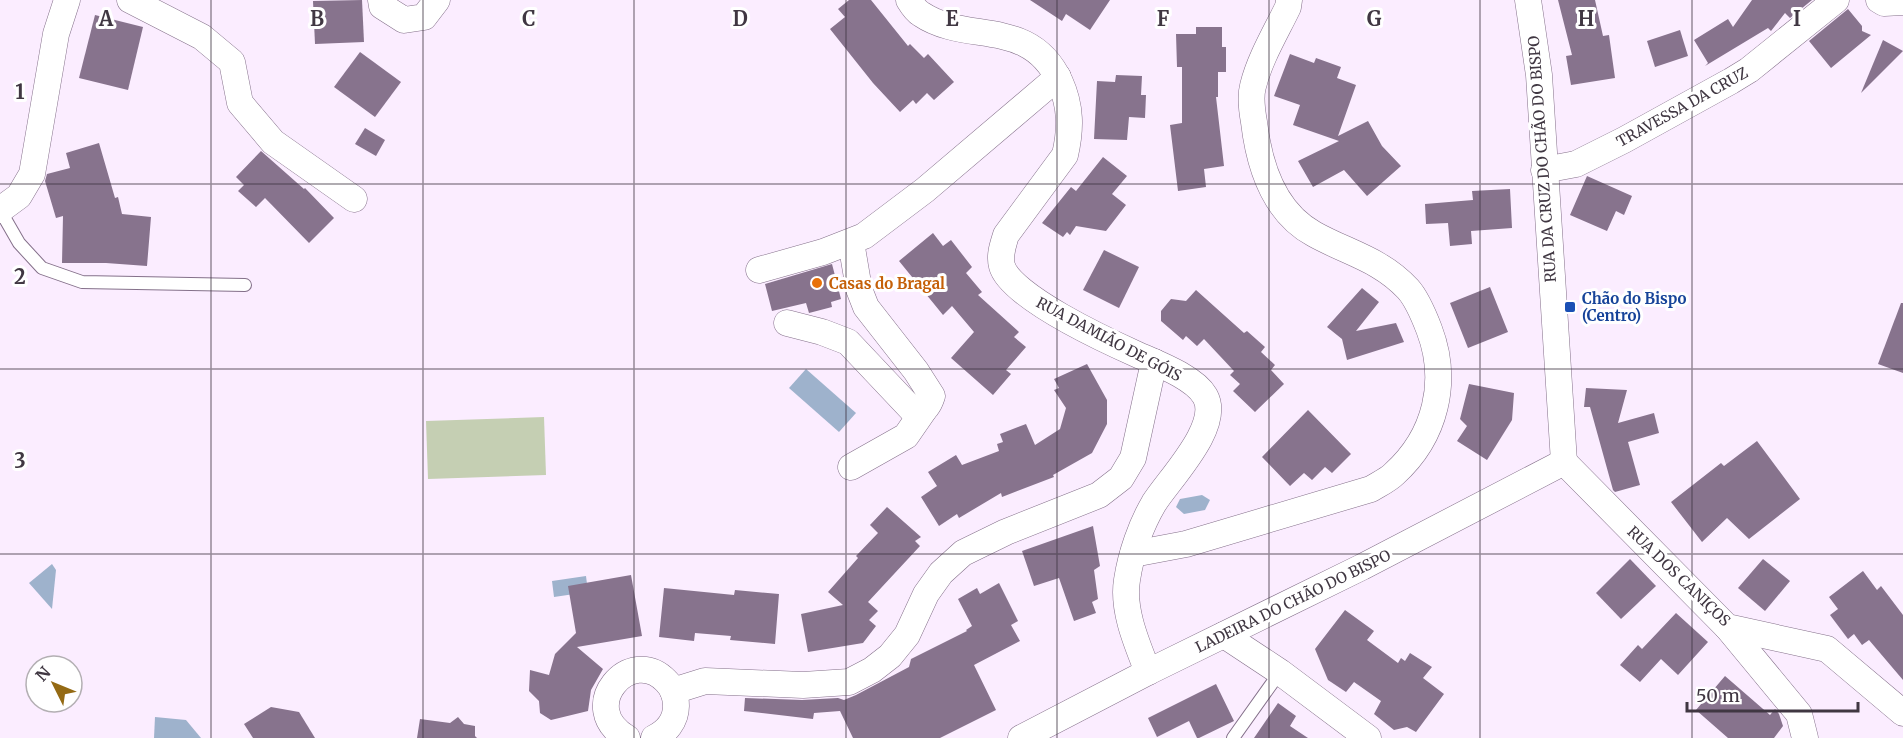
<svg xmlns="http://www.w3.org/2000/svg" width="1903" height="738" font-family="Merriweather,serif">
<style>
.green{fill:#c5cfb3}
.water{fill:#9eb2cc}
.building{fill:#87738d}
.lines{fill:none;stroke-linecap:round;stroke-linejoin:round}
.lane-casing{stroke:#84708a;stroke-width:14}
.street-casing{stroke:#84708a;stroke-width:27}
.lane{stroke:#fff;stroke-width:12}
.street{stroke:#fff;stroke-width:26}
.grid{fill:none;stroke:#403742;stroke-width:1.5;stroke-opacity:0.55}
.food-dot{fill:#e8710a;stroke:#fff;stroke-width:2}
.transit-dot{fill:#1a4fb4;stroke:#fff;stroke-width:2}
.labels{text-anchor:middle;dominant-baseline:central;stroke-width:6;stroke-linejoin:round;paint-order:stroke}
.street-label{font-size:15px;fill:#403742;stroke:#fff}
.food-label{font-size:15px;font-weight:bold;fill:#c56008;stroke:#fff;text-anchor:start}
.transit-label{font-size:15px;font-weight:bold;fill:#164399;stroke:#fff;text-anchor:start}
.grid-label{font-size:20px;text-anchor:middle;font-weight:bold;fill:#403742;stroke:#fff;stroke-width:6;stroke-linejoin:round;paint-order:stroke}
</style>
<rect width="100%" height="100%" fill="#fbedff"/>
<path class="green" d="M544,417L546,475L428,479L426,421Z"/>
<g class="water">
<path d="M806,369L856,413L839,432L789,388Z"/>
<path d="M1202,495L1210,500L1205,510L1184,514L1176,507L1180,499Z"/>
<path d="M52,564L56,570L52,609L29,583Z"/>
<path d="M586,576L588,592L554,597L552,581Z"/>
<path d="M155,717L186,720L201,738H154Z"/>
</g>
<g class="building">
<path d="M362,0L364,42L315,44L313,1Z"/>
<path d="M849,0H871L908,46L910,44L924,58L928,54L954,82L934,100L927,93L916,104L913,100L900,112L873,83L830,29L845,17L838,9Z"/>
<path d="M1030,0H1110L1090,30L1066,14L1062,21Z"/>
<path d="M1558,0H1595L1603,36L1609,35L1615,78L1571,85L1566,56L1572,55Z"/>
<path d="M1752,0H1812L1790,18L1785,13L1771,31L1768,28L1705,66L1708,63L1694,40L1728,19L1733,27Z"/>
<path d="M1848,9L1862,26V31L1871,35L1831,68L1809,41Z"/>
<path d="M95,15L143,27L128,90L79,78Z"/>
<path d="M1196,27H1222V47H1226V72H1218V97H1216L1224,166L1204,169L1206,187L1178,191L1170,125L1182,123V67H1177L1176,34H1196Z"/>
<path d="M1680,30L1688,56L1655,67L1647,41Z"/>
<path d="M1883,40L1903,51L1861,93Z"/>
<path d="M360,52L401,82L375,117L334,87Z"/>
<path d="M1290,54L1314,63L1316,58L1341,67L1337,78L1356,85L1338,136L1368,121L1382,146L1401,166L1367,196L1344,170L1313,187L1298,161L1339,141L1293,125L1300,105L1274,96Z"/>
<path d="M1116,75L1142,76L1141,95H1146L1145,118L1129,117L1127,140L1094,139L1097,81L1115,82Z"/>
<path d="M365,128L385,140L376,156L355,144Z"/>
<path d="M99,143L115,198L118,197L122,214L151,217L147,266L106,263H62L63,216L56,218L45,181L47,174L70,168L66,153Z"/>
<path d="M261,151L304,189L305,188L334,218L309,243L265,198L256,207L238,191L244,185L236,177Z"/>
<path d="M1103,157L1127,176L1112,194L1126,205L1106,231L1076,226L1070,235L1067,232L1063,237L1042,223L1071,187L1076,191Z"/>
<path d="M1587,176L1632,196L1624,215L1616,211L1607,231L1570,215Z"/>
<path d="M1510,189L1512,228L1471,231L1472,244L1450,246L1448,223L1426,224L1425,204L1473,200L1472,191Z"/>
<path d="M933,233L943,246L951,240L972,267L966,273L982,292L978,295L1019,332L1014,337L1026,347L1006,370L1011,374L993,395L951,358L974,332L952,306L943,315L899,261Z"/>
<path d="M1104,250L1139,267L1119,308L1083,290Z"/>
<path d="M832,264L841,299L831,302L832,307L809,313L806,303L772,311L765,284Z"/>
<path d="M1490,287L1508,332L1468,348L1450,303Z"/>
<path d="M1362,288L1379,302L1356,331L1396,323L1404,342L1347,360L1342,339L1327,327Z"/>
<path d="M1196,290L1244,333L1247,331L1265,347L1261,352L1275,365L1271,370L1284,384L1255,412L1233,391L1240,384L1230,375L1234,371L1204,339L1197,346L1186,336L1183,340L1161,321V311L1171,299L1186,301Z"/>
<path d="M1901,303H1903V373L1878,364Z"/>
<path d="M1087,364L1107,400V424L1092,453L1053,475L1054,477L1002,497L1001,493L959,518L957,514L939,526L921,497L937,486L928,472L956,455L962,465L999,451L997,444L1003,442L1000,434L1026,424L1035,445L1060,429L1066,408L1054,390L1059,388L1054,379Z"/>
<path d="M1469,384L1514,393L1512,420L1487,460L1457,441L1467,426L1460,419Z"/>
<path d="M1586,388L1627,390L1618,423L1654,413L1659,433L1628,442L1640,485L1615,492L1613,490L1590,407H1584Z"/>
<path d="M1308,410L1351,454L1332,473L1325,467L1312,480L1304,473L1290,486L1262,457Z"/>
<path d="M1757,441L1800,499L1749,539L1727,518L1702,542L1671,502L1721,463L1724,466Z"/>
<path d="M887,507L921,537L915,541L920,546L868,602L878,611L869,620L876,626L863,643L808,652L801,614L843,605L828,592L858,558L856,556L878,533L870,525Z"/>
<path d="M1093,526L1100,566L1094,570L1098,599L1092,602L1096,613L1074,621L1059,578L1034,586L1022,551Z"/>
<path d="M1630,559L1656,586L1621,619L1596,593Z"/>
<path d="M1763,559L1790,581L1765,611L1738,588Z"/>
<path d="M1863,571L1877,590L1881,586L1903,615V680L1869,640L1862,645L1854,634L1848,639L1830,615L1838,609L1829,597Z"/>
<path d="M631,575L642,636L577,647L603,669L591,690L588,711L551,720L540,713L539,701L529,691L530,670L549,675L555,654L576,633L568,586Z"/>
<path d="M999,583L1018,621L1011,625L1020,641L974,665L996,710L940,738H853L840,711L814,713L813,719L744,711L745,698L802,700L838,698L844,700L856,695L909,667L911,659L967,631L966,630L972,626L958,599L977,588L980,594Z"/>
<path d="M664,588L734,595L735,590L779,594L775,644L730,640L731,636L695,633L694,641L659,637Z"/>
<path d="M1345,610L1374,631L1367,640L1398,663L1401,658L1405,661L1410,653L1432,667L1423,678L1444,694L1416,732L1407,727L1394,730L1374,714L1381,701L1354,682L1346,692L1328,680L1315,649Z"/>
<path d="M1676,613L1708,642L1678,675L1661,659L1640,682L1620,665L1638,645L1642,649Z"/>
<path d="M1725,676L1770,715L1775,709L1779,714L1783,726L1774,738H1728L1696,710Z"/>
<path d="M1216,684L1234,721L1199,738H1197L1189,721L1157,737L1148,718Z"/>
<path d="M1278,703L1296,716L1290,726L1308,738H1254Z"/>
<path d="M271,707L299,712L315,738H253L244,724Z"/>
<path d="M458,717L464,724L475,726V736L477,738H417L420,719L450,723Z"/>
</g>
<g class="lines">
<defs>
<g id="lane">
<path d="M0,210L19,243L42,268L82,282L245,285"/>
<path d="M1233,738L1280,672"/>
</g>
<g id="street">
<path d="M130,0L202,37L232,62L240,103L273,142L354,199"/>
<path d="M381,0L382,6L404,20L424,17L437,0"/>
<path d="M909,0C912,5 916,11 921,14C967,45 1030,16 1060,82C1071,106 1071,129 1065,155L1006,235C1003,245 999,255 1002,266C1010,296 1107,341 1136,354C1156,363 1194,377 1205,396C1222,426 1169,479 1154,503C1141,525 1131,554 1127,580C1122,610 1137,644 1148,672"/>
<path d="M1528,0L1539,75L1564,462"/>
<path d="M1879,0L1884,3L1903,2"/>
<path d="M1544,170L1576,164L1624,140L1731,81L1749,70L1836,0"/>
<path d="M0,210L19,196L32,174L56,34L67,0"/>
<path d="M759,270L823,252L864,236L925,190L1058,77"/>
<path d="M787,323L822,332L848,342L916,414C926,410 929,405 932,396L916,371L866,307L859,289L851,242"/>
<path d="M1564,462L1727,627L1827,649L1903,713"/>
<path d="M851,467L906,436L924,410"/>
<path d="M1133,554L1186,544L1371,489C1379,484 1388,480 1394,474C1436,436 1449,381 1429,329C1424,316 1417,299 1408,289C1380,259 1348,253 1314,234C1274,212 1259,165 1254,122C1252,111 1250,97 1253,86C1260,58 1276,32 1288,7L1289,0"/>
<path d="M1727,627L1799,714L1805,738"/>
<path d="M1224,635L1280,672L1368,738"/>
<path d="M673,691L705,681L803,685L849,682L872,670L890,656L907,635L926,594L941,573L963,553L1006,532L1099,495L1121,478L1133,458L1154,362"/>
<path d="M627,738C575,707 631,644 666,681C673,688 676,696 676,706C676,721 666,732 654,738"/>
<path d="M1021,738L1148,672L1362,567L1564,462"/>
</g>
</defs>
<use href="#lane" class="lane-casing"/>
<use href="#street" class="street-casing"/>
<use href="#lane" class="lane"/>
<use href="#street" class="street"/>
</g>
<path class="grid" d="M211,0V738M423,0V738M634,0V738M846,0V738M1057,0V738M1269,0V738M1480,0V738M1692,0V738M0,184H1903M0,369H1903M0,554H1903"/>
<circle class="food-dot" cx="817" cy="283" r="6"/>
<rect class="transit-dot" x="1564" y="301" width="12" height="12" rx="3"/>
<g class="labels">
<g class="street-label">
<text transform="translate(1682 107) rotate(-29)">TRAVESSA DA CRUZ</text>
<text transform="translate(1542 159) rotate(-94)">RUA DA CRUZ DO CHÃO DO BISPO</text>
<text transform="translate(1109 339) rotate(28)">RUA DAMIÃO DE GÓIS</text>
<text transform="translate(1679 576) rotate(44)">RUA DOS CANIÇOS</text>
<text transform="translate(1293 601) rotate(-26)">LADEIRA DO CHÃO DO BISPO</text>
</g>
<g class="food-label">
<text x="829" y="283">Casas do Bragal</text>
</g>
<g class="transit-label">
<text x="1582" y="298">Chão do Bispo<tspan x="1582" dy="17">(Centro)</tspan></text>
</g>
</g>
<g class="grid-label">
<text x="106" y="26">A</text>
<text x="317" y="26">B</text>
<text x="529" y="26">C</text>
<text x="740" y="26">D</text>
<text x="952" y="26">E</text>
<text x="1163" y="26">F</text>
<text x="1374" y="26">G</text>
<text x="1586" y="26">H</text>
<text x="1797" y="26">I</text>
<text x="20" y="99">1</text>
<text x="20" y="284">2</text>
<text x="20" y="468">3</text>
</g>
<g transform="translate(54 684) rotate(313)"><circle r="28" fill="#ffffff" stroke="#b3afb3" stroke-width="1.5"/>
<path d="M0-4.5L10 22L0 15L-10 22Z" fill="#946a14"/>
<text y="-9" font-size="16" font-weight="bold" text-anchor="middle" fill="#403742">N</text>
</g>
<path d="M1687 702v9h171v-9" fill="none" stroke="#403742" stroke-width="3"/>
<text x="1696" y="702" font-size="18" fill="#403742" stroke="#ffffff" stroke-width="4.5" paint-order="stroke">50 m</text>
</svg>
